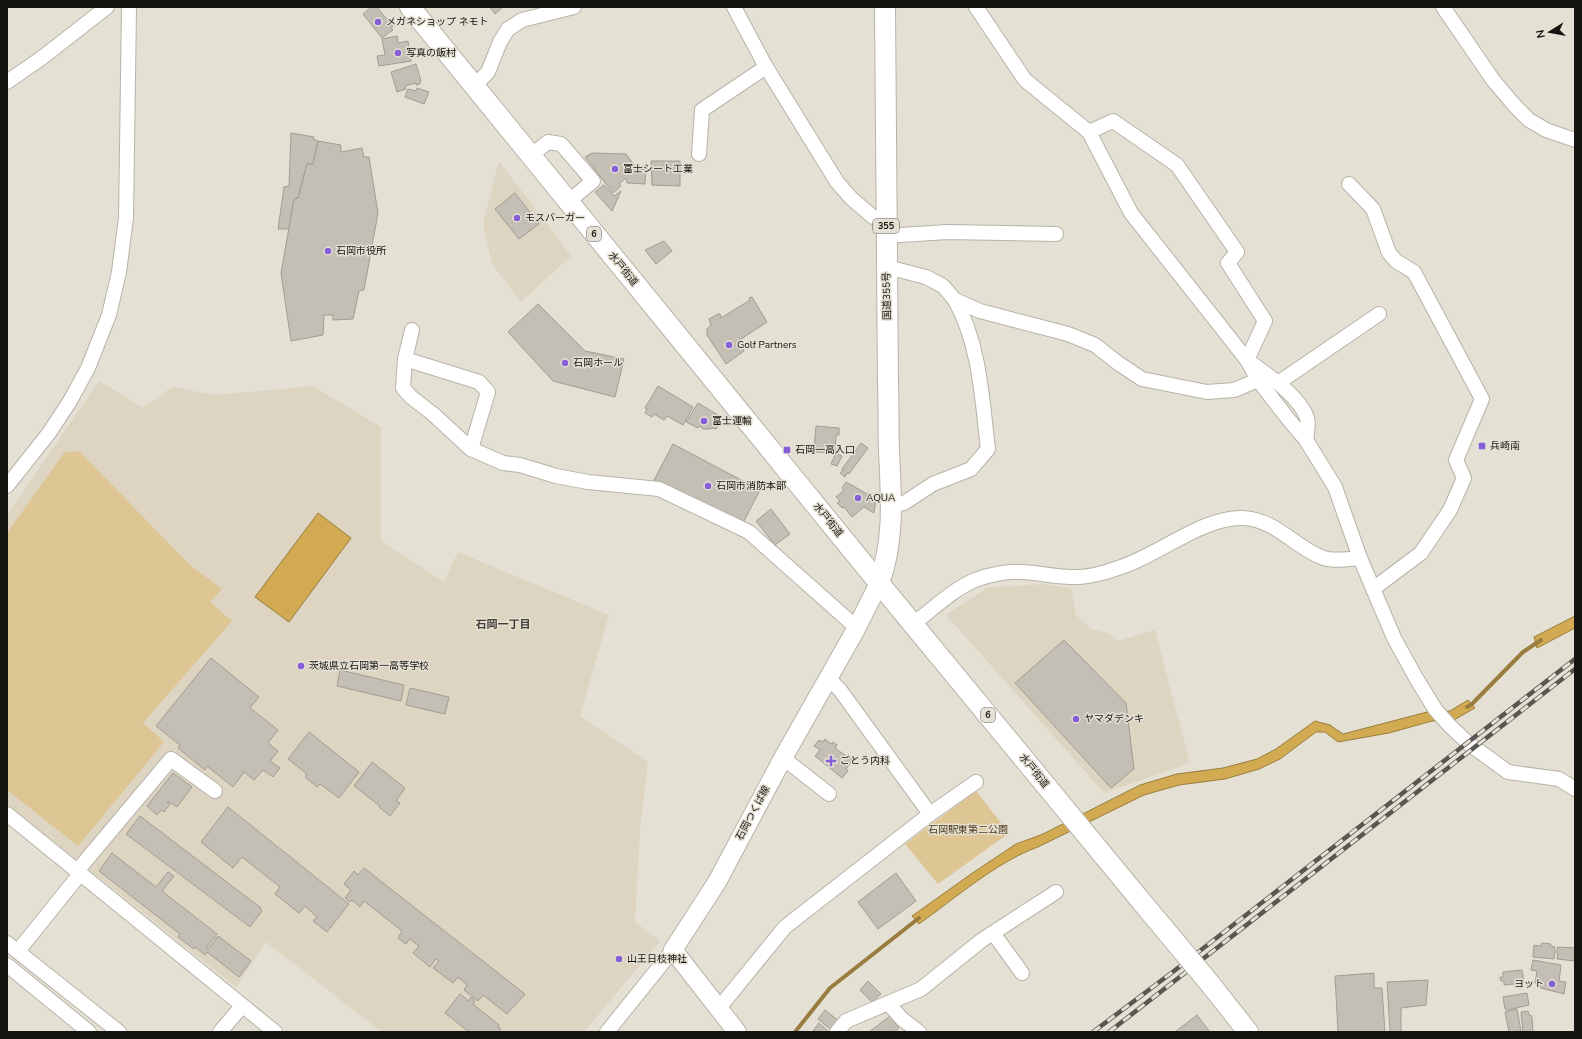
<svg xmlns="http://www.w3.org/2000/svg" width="1582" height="1039" font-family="'Nunito Sans','Noto Sans JP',sans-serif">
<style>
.built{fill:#ddd5c2}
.green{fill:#dec694}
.water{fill:#d1aa52;stroke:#997d3e}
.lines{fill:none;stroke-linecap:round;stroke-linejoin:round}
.stream{stroke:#997d3e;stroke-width:4}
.building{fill:#c4bfb4;stroke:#a29c92}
.minor-casing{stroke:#b8b3a8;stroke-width:16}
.major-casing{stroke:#b8b3a8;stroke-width:20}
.highway-casing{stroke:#b8b3a8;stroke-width:22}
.minor{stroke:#fff;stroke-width:14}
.major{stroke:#fff;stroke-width:18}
.highway{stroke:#fff;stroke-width:20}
.rail-casing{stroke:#5a5751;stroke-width:4.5}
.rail{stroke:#e5e0d4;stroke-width:3;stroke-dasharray:9;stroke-linecap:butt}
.highway-bridge-casing{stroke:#b8b3a8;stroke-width:22;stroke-linecap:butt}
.highway-bridge{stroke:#fff;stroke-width:20}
.poi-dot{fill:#865ed8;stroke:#e5e0d4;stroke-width:1.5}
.labels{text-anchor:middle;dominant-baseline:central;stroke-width:3;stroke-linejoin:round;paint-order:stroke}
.shield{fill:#e5e0d4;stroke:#54514c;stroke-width:1}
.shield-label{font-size:9px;font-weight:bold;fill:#161411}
.poi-label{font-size:10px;fill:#161411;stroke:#e5e0d4;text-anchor:start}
.street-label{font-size:10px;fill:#161411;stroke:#e5e0d4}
.park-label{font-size:10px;fill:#4b3b15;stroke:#e5e0d4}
.neighbourhood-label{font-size:11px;font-weight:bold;fill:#433e35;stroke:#e5e0d4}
</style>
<rect width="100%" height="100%" fill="#e5e0d4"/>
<g class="built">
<path d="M499,161L571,256L521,302L492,264L483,224Z"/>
<path d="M99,381L143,408L172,387L215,395L313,386L381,427V541L444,582L458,552L609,615L580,716L648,762L640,831L635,922L660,941L584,1032H382L266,942L236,987L7,804V515Z"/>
<path d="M1043,584L1071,588L1076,615L1091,629L1108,633L1118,641L1155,630L1190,763L1104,793L946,615L987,588Z"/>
</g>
<g class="green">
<path d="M79,451L190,565L222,589L210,602L232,621L143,723L164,742L78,846L7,790V533L64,453Z"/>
<path d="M976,791L1009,833L938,884L905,844Z"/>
</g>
<g class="water">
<path d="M318,513L351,538L289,622L255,597Z"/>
<path d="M1575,616V628L1537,648L1534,637Z"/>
<path d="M1468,700L1475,708L1452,721H1432L1389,733L1338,742L1325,732H1316L1280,759L1259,769L1225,779L1179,785L1144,795L1038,847C998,861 954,899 919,924L912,916L971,874L1016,844L1043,834L1140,785L1177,774L1223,768L1257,759L1276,749L1315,721L1330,725L1343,734L1431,711H1450Z"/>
</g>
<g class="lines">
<g class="stream">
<path d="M1467,707L1472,704L1523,652L1541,640"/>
<path d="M795,1032L830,988L919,918"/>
</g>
</g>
<g class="building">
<path d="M372,7H377L393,27L391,28L393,30L382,38L363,14Z"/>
<path d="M490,7H503L495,14Z"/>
<path d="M397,36L398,43L408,41L411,61L379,66L377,56L385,55L382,39Z"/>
<path d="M416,64L421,81L420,82V84L416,85V83L405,86L406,89L397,92L391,72Z"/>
<path d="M417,88L429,92L424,104L405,97L408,89L416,91Z"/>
<path d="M291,133L314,137L313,139L318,141L313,164H307L298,198L294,199L289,229H278L284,187L289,186Z"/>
<path d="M318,141L341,145V152L362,148L364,157H369L378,213L364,290L359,291L353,319L333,320V315H324L323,335L291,341L281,273L294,199L298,198L307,164H313Z"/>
<path d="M592,153L626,154L637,169L646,170L645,184L627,183L626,178L619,184L621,186L613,193L585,157Z"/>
<path d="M651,161H680V186L652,185Z"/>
<path d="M604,185L614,196L621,191L612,211L595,192Z"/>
<path d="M515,193L539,224L519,239L495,209Z"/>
<path d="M664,241L672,251L656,264L645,250Z"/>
<path d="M752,297L767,322L738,341L744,351L726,364L707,335V329L711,325L709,319L718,314H720L721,318L750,300L749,298Z"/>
<path d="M538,304L585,351L624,359L615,397L553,381L508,332Z"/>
<path d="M658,386L693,407L683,425L667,416L664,420L654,414L652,417L645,413L647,409L645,408Z"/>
<path d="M698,403L723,418L716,429L712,428L711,429H703L700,426L698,428L686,422Z"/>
<path d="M816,426L839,428V435H836L835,453L816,452V448H814Z"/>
<path d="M861,443L868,448L849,474L847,473L845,477L840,473L843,470L842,469Z"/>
<path d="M673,444L760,490L742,525L654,480Z"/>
<path d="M836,453L842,456L837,466L831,464Z"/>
<path d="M846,482L876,499L874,513L864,507L852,517L844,507L842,508L837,503L840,501L836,497L844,490L842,488Z"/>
<path d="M771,509L790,534L775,545L756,521Z"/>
<path d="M1064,640L1126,703L1134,769L1111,788L1015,683Z"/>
<path d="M211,658L259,697L250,708L278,730L268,743L278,751L270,761L280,768L273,777L263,770L254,780L244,772L233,787L207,766L205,770L178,748L180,745L156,726Z"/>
<path d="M340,670L404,685L401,701L337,686Z"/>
<path d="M410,688L449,697L445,714L406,705Z"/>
<path d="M309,732L359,772L339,798L320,784L317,787L305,777L307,774L288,759Z"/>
<path d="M825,739L831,744L833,742L837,745L835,748L846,756L847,755L853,760L846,769L848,771L842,778L815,756L820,750L814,746L819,740L823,742Z"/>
<path d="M372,762L405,788L396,801L400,803L390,816L379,807L380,806L354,786Z"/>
<path d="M173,773L192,787L177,807L168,801L167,802L170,804L164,812L161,810L157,815L147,806Z"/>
<path d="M228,807L349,904L327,932L313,921L317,917L305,906L299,913L275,894L280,887L242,857L233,868L201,842Z"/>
<path d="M140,816L261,908L260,909L262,911L250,927L126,834Z"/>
<path d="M112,853L156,887L168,872L174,876L162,891L217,934L206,948L208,949L218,936L251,961L239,977L207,952L205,955L195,947L194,949L178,937L180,934L99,871Z"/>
<path d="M364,868L525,994L507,1014L483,995L478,1001L464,990L467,985L458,977L453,983L433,968L439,961L436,959L430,967L413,953L419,946L410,939L406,944L398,938L402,931L364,901L360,907L352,900L350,902L345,898L351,890L344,884L354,871L358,875Z"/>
<path d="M896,873L916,901L878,929L858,902Z"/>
<path d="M1542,943L1551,944L1550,946L1555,947L1554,959L1533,957L1534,945L1541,946Z"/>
<path d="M1558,947L1575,948V961L1557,959L1558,953H1556Z"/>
<path d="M1533,960L1561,965L1559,981L1566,982L1564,994L1541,988V984L1535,983L1537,971L1531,970Z"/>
<path d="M1522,970L1524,983L1504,985V981H1501L1500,977H1503V972Z"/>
<path d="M1374,973V988H1382L1385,1032H1338L1335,976Z"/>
<path d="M1428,980L1426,1005L1401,1008V1032H1390L1387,982Z"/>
<path d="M868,981L881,994L872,1002L860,990Z"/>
<path d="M460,994L469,1001L471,997L475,1001L473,1004L499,1025L498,1027L501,1029L498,1032H469L445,1013Z"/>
<path d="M1526,994L1527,993L1529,1005L1507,1010L1505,1009L1503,997L1526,993Z"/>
<path d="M1517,1009L1521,1031L1509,1032L1505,1012Z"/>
<path d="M825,1010L839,1021L831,1030L818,1019Z"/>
<path d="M1528,1011L1529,1015H1531L1532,1017L1533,1032H1523L1521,1012Z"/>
<path d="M1197,1015L1210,1032H1175Z"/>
<path d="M890,1016L899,1028L894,1032H869Z"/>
<path d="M819,1023L828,1031V1032L813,1031Z"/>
</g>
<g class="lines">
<defs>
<g id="minor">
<path d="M734,7L766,67L837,182L851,198L873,217L886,218"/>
<path d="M976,7L1025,80L1089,132L1131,213L1247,360L1258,380L1289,420L1306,440L1335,487L1360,558L1394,638L1416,678L1435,709L1449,725L1468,743L1508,772L1559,779L1575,789"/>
<path d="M1443,7L1493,80L1515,106L1529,120L1546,130L1575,140"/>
<path d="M7,82L43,57L107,7"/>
<path d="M474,86L488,72L500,42L508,29L522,20L574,7"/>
<path d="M1089,132L1113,121L1177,165L1237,252L1228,263L1265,321L1247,360C1265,373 1300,396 1307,418C1309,424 1307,433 1306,440"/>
<path d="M699,154L702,110L766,67"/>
<path d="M530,156L548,142L561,144L593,181L568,202"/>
<path d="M1349,184L1373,209L1389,253L1396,261L1414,272L1482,399L1456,460L1464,478L1450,510L1421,553L1373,589"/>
<path d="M886,236L947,232L1056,234"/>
<path d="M887,267L926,277L943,286L955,300L980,311L1068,334L1095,345L1118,363L1142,379L1207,392L1234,390L1258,380"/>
<path d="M412,330L405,359L479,382L488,392L471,449L503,463L520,465L556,476L588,482L659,489L749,532L857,628"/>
<path d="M405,359L403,388L411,397L433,414L471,449"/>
<path d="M1278,383L1379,314"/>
<path d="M7,486L49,433L70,401L88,368L109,315L119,272L126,218L129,7"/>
<path d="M892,505L904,503L933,484L971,469L988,449C982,399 980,345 955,300"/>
<path d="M913,624C933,609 952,590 975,580C989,575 1008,571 1022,572C1041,573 1061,578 1080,577C1092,576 1104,573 1115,569C1155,558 1203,516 1243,518C1274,519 1294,546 1321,557C1332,562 1347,559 1360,558"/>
<path d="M829,679L840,690L930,814"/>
<path d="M783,758L829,794"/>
<path d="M7,814L275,1032"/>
<path d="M77,871L171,759L215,791"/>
<path d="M993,933L1022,973"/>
<path d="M7,943L119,1032"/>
<path d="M18,951L80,874"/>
<path d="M7,965L89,1032"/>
<path d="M888,1003L902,1019L919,1032"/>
<path d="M719,1008L785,927L930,814L976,782"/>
<path d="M220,1032L242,1006"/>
<path d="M607,1032L673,950"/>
<path d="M837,1032L846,1021L921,989L982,940L1056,892"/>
</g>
<path id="major" d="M737,1032L673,950L717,882L783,758L855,631L879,583"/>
<g id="highway">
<path d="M410,7L879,583L1141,901"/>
<path d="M879,583C895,540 891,496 889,451C888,429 889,407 888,385C887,259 886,133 885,7"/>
<path d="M1211,985L1248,1032"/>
</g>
</defs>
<use href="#minor" class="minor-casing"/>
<use href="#major" class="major-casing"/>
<use href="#highway" class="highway-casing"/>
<use href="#minor" class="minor"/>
<use href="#major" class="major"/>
<use href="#highway" class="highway"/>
<defs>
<g id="rail">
<path d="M1093,1032L1174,971L1575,659"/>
<path d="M1109,1032L1575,669"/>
</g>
</defs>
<use href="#rail" class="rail-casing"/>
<use href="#rail" class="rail"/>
<defs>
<path id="highway-bridge" d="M1141,901L1211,985"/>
</defs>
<use href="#highway-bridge" class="highway-bridge-casing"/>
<use href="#highway-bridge" class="highway-bridge"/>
</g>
<g class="poi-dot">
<circle cx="378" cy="22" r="4"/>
<circle cx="398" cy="53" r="4"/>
<circle cx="615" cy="169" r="4"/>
<circle cx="517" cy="218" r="4"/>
<circle cx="328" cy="251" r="4"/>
<circle cx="729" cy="345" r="4"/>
<circle cx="565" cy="363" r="4"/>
<circle cx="704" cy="421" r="4"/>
<rect x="1478" y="442" width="8" height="8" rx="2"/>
<rect x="783" y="446" width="8" height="8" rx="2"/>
<circle cx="708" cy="486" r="4"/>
<circle cx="858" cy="498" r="4"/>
<circle cx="301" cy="666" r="4"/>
<circle cx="1076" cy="719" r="4"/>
<path d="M829 755h4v4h4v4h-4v4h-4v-4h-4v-4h4z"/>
<circle cx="619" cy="959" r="4"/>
<circle cx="1552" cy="984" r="4"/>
</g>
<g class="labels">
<g class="shield">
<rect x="873" y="219" width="26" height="14" rx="3"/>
<rect x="587" y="227" width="14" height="14" rx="3"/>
<rect x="981" y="708" width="14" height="14" rx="3"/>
</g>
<g class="shield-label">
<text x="886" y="226">355</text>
<text x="594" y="234">6</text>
<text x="988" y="715">6</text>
</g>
<g class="poi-label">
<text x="386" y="22">メガネショップ ネモト</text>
<text x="406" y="53">写真の飯村</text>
<text x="623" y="169">富士シート工業</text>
<text x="525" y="218">モスバーガー</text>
<text x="336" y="251">石岡市役所</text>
<text x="737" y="345">Golf Partners</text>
<text x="573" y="363">石岡ホール</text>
<text x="712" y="421">富士運輸</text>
<text x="1490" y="446">兵崎南</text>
<text x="795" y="450">石岡一高入口</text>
<text x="716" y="486">石岡市消防本部</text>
<text x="866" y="498">AQUA</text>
<text x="309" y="666">茨城県立石岡第一高等学校</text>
<text x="1084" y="719">ヤマダデンキ</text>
<text x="840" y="761">ごとう内科</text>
<text x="627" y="959">山王日枝神社</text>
<text x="1544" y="984" text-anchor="end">ヨット</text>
</g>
<g class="street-label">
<text transform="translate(623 269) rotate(51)">水戸街道</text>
<text transform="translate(887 296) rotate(-91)">国道355号</text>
<text transform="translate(828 520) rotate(51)">水戸街道</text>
<text transform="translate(1034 771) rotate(51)">水戸街道</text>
<text transform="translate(753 813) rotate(-62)">石岡つくば線</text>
</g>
<g class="park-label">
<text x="968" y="830">石岡駅東第二公園</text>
</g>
<g class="neighbourhood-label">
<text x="503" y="624">石岡一丁目</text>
</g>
</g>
<rect width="1582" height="1039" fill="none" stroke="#161411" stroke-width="16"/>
<g transform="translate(1550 32) rotate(259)" stroke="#e5e0d4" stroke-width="3" paint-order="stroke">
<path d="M0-3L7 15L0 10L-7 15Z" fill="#161411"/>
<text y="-6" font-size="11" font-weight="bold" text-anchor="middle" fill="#161411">N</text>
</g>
</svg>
